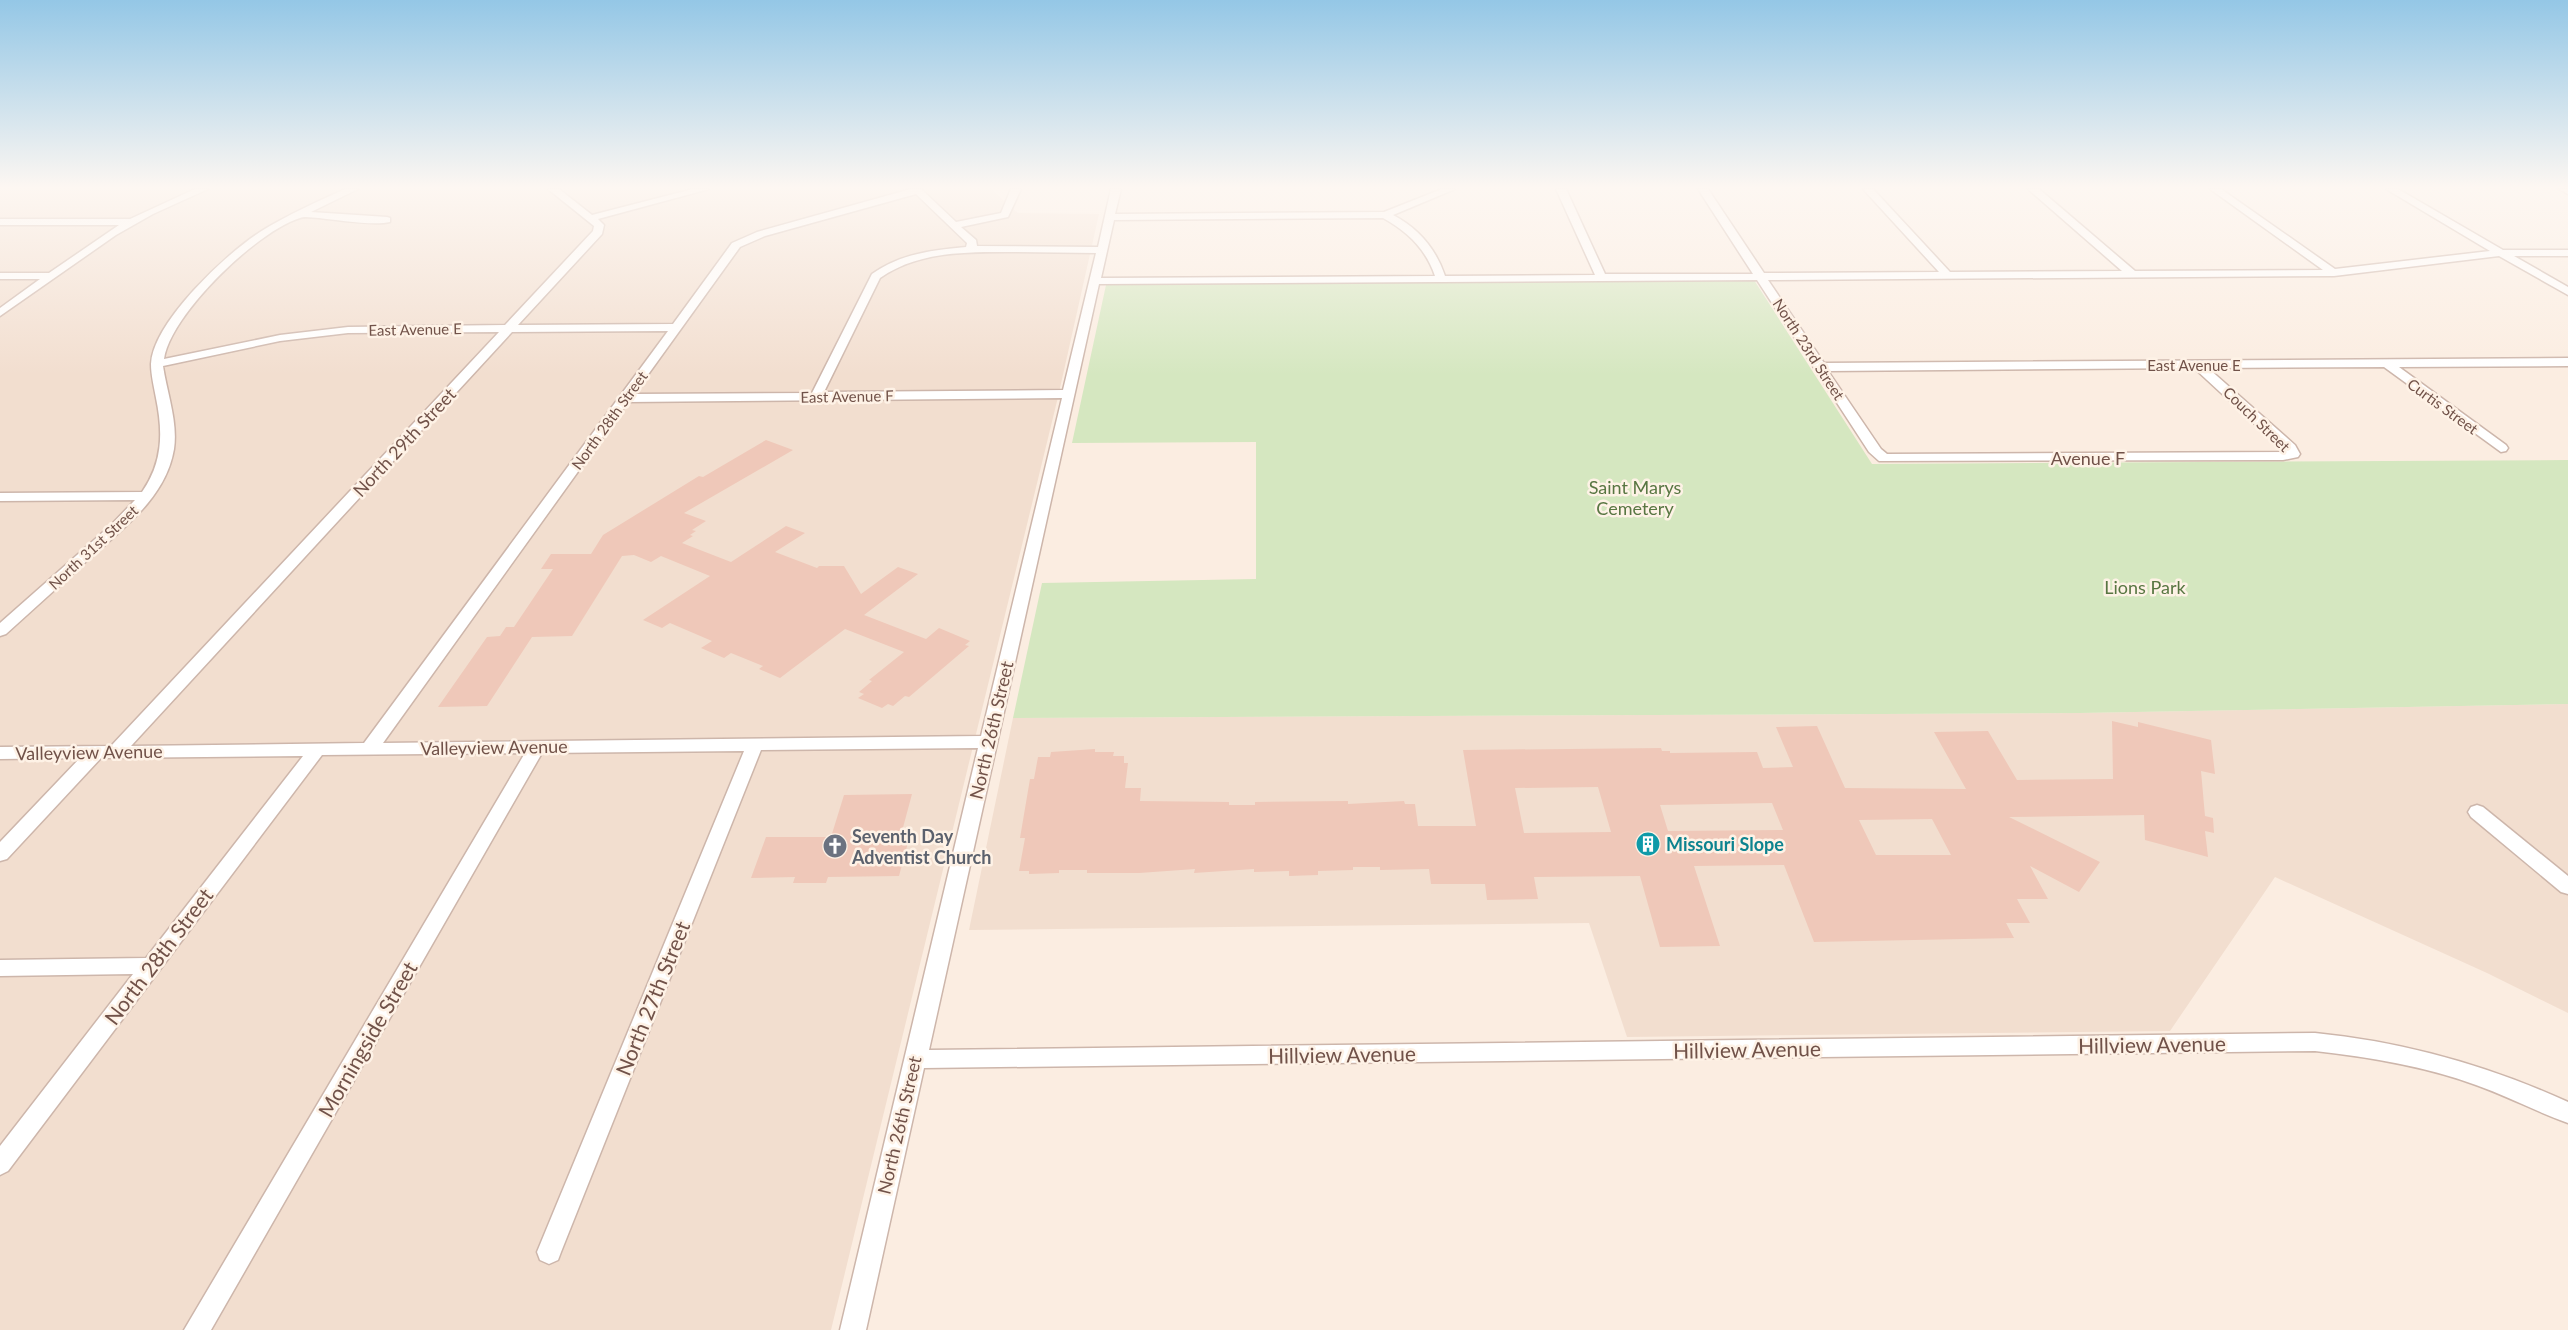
<svg xmlns="http://www.w3.org/2000/svg" width="2568" height="1330" font-family="Lato,sans-serif">
<style>
.residential{fill:#f2decf}
.green{fill:#d5e7c0}
.building{fill:#efc8b9;fill-rule:evenodd}
.lines{fill:none;stroke-linecap:round;stroke-linejoin:round}
.minor-casing{stroke:#cdb6ab;stroke-width:3}
.minor{fill:#fff;fill-rule:evenodd}
.labels{text-anchor:middle;dominant-baseline:central;stroke-width:5;stroke-linejoin:round;paint-order:stroke}
.far-street-label{font-size:15px;fill:#715249;stroke:#fef2e6}
.street-label{font-size:18px;fill:#715249;stroke:#fef2e6}
.park-label{font-size:18px;fill:#587642;stroke:#fef2e6}
.worship-label{font-size:18px;font-weight:bold;fill:#5b616d;stroke:#fef2e6;text-anchor:start}
.culture-label{font-size:18px;font-weight:bold;fill:#0d838f;stroke:#fef2e6;text-anchor:start}
.near-street-label{font-size:21px;fill:#715249;stroke:#fef2e6}
</style>
<rect width="100%" height="100%" fill="#fbede1"/>
<g class="residential">
<path d="M0,189H991L1018,213L1099,214L1058,397L831,1330H0Z"/>
<path d="M2568,704V1013L2487,973L2275,877L2170,1031L1627,1037L1589,923L969,930L1013,718L2080,713Z"/>
</g>
<path class="green" d="M1754,280L1872,464L2568,460V704L2080,713L1013,718L1042,583L1256,579V442L1072,443L1106,285Z"/>
<g class="building">
<path d="M766,440L793,450L684,513L706,521L692,530L696,531L690,535L693,536L682,543L731,562L786,526L805,533L775,552L817,568L819,566H844L861,594L898,567L918,574L864,615L926,639L939,628L970,641L965,645L969,646L909,697L905,696L893,706L888,704L882,708L858,698L864,694L859,692L872,681L869,680L904,652L845,629L780,678L759,669L763,666L731,653L724,658L701,648L712,641L670,623L662,628L643,620L710,576L661,556L651,562L634,555L622,556L572,636L532,637L487,706L438,707L487,637L500,636L506,627H514L553,569H541L551,554H591L603,535L699,476L703,477Z"/>
<path d="M2112,721L2138,727V722L2211,740L2215,774L2201,771L2205,816L2213,818L2214,833L2205,831L2208,857L2145,840L2144,815L2009,817L2100,862L2079,892L2030,866L2048,899H2017L2030,923H2006L2014,938L1814,942L1784,865L1694,866L1720,946L1660,947L1640,876L1534,877L1538,899L1487,900L1485,884H1431L1429,869L1380,870V867H1353V870L1318,871V875L1289,876V871L1254,872V869L1194,873L1195,869L1139,873H1087V870H1059V873L1029,874V871H1019L1025,838H1020L1030,779H1034L1038,757H1050L1051,752L1095,749V752H1114L1113,756H1124V763H1128L1125,788H1141L1140,801L1229,802V805H1255V802L1348,801V804L1404,801L1405,804H1415L1418,826H1476L1463,750L1661,748L1662,751H1670V753L1757,752L1763,768L1793,767L1776,727L1817,726L1845,788L1966,789L1934,732L1988,731L2017,780L2113,779ZM1598,787L1611,832L1524,833L1515,788ZM1772,803L1783,830L1668,831L1660,805ZM1932,819L1951,855H1876L1859,820Z"/>
<path d="M912,794L901,835H910L899,876L828,877L826,883H793L795,877L751,878L766,837H831L844,795Z"/>
</g>
<g class="lines">
<defs>
<g id="minor">
<path d="M195,189H208L153,214L116,235L0,316V308L40,279H0V273H49L119,225H0V219H130Z"/>
<path d="M345,189H358L311,212L387,217L390,218V222C374,226 337,220 319,218C313,218 305,216 300,218C257,231 170,315 164,359L280,335L348,327L505,325L593,231L594,226L548,189H559L592,215L693,189H709L598,219L604,225L602,234L518,325L673,324L732,243L757,232L911,189H921L956,222L1001,213L1011,189H1021L1008,217L961,227L976,240L977,246L1098,247L1111,189H1121L1115,214L1384,212L1442,189H1455L1393,215C1418,228 1436,249 1445,276L1595,275L1556,189H1566L1605,274H1753L1698,189H1708L1764,273L1939,272L1863,189H1873L1950,272L2122,271L2028,189H2039L2135,271L2323,270L2210,189H2221L2335,269L2490,251L2386,189H2398L2503,250H2568V256H2514L2568,287V295L2499,256L2334,276L1768,280L1824,363L2568,358V366L2399,367L2506,445L2508,448L2506,451L2501,452L2384,367L2208,368L2295,445L2300,454L2298,457L2283,460L1879,461L1869,452L1757,280L1099,284L929,1050L2315,1033C2404,1042 2487,1065 2568,1102V1123C2537,1112 2507,1096 2476,1085C2424,1066 2370,1057 2315,1051L924,1068L866,1330H840L978,748L761,750L561,1252L558,1260L549,1264L540,1260L537,1252L744,751L542,753L211,1330H184L525,753L322,755L8,1171L0,1175V1146L133,974L0,976V960L146,958L303,756L101,758L7,859L0,861V842L80,758L0,759V747L111,746L499,332L348,333L280,341L163,366C167,393 178,422 174,449C166,497 124,528 90,558C62,583 34,609 6,634L0,636V623L111,525L135,500L0,501V493L142,492C163,462 163,432 156,398C154,387 151,375 151,364C153,322 227,253 260,232C287,215 317,202 345,189ZM916,194L967,243L966,247C932,250 900,254 872,274L812,393L634,394L740,247L765,236ZM1383,218C1407,231 1426,249 1435,276L1101,278L1114,220ZM1017,252L1096,253L1063,390L824,392L880,278C920,250 971,252 1017,252ZM668,331L364,743L131,746L512,332ZM2194,368L2285,452L1887,454L1881,449L1828,371ZM1062,398L981,736L383,743L628,402Z"/>
<path d="M2559,189H2568V194Z"/>
<path d="M2477,805L2483,807L2568,876V894L2561,892L2471,817L2468,812L2471,807Z"/>
</g>
</defs>
<use href="#minor" class="minor-casing"/>
<use href="#minor" class="minor"/>
</g>
<linearGradient id="sky" x2="0" y2="1"><stop stop-color="#94c7e6"/><stop offset="0.5" stop-color="#fdf7f2"/><stop offset="1" stop-color="#fdf7f2" stop-opacity="0"/></linearGradient>
<rect width="2568" height="375" fill="url(#sky)"/>
<defs>
<symbol id="building-disc" viewBox="-11 -11 22 22"><circle r="9.5" fill="#0f9aa8" stroke="#fef2e6"/><path d="M-4-6H4V6H1V3H-1V6H-4ZM-2.5-4.3h1.7v1.8h-1.7ZM.8-4.3h1.7v1.8H.8ZM-2.5-1h1.7V.8h-1.7ZM.8-1h1.7V.8H.8Z" fill="#fff"/></symbol>
<symbol id="church-disc" viewBox="-11 -11 22 22"><circle r="9.5" fill="#6b7280" stroke="#fef2e6"/><path d="M-1.2-6h2.4v3.5h3.3v2.4h-3.3V6h-2.4V-.1h-3.3v-2.4h3.3Z" fill="#fff"/></symbol>
</defs>
<g fill-rule="evenodd">
<use href="#building-disc" x="1634" y="830" width="28" height="28"/>
<use href="#church-disc" x="821" y="832" width="28" height="28"/>
</g>
<g class="labels">
<g class="far-street-label">
<text transform="translate(415 329) rotate(-1)">East Avenue E</text>
<text transform="translate(1809 349) rotate(57)">North 23rd Street</text>
<text x="2194" y="365">East Avenue E</text>
<text transform="translate(847 396) rotate(-1)">East Avenue F</text>
<text transform="translate(2443 406) rotate(36)">Curtis Street</text>
<text transform="translate(2257 419) rotate(44)">Couch Street</text>
<text transform="translate(609 420) rotate(-54)">North 28th Street</text>
<text transform="translate(93 547) rotate(-43)">North 31st Street</text>
</g>
<g class="street-label">
<text transform="translate(404 442) rotate(-47)">North 29th Street</text>
<text x="2088" y="458">Avenue F</text>
<text transform="translate(991 730) rotate(-77)">North 26th Street</text>
<text transform="translate(494 747) rotate(-1)">Valleyview Avenue</text>
<text transform="translate(89 752) rotate(-1)">Valleyview Avenue</text>
<text transform="translate(899 1125) rotate(-77)">North 26th Street</text>
</g>
<g class="park-label">
<text x="1635" y="487">Saint Marys<tspan x="1635" dy="21">Cemetery</tspan></text>
<text x="2145" y="587">Lions Park</text>
</g>
<g class="worship-label">
<text x="852" y="836">Seventh Day<tspan x="852" dy="21">Adventist Church</tspan></text>
</g>
<g class="culture-label">
<text x="1666" y="844">Missouri Slope</text>
</g>
<g class="near-street-label">
<text transform="translate(158 956) rotate(-53)">North 28th Street</text>
<text transform="translate(652 998) rotate(-68)">North 27th Street</text>
<text transform="translate(367 1039) rotate(-60)">Morningside Street</text>
<text transform="translate(2152 1044) rotate(-1)">Hillview Avenue</text>
<text transform="translate(1747 1049) rotate(-1)">Hillview Avenue</text>
<text transform="translate(1342 1054) rotate(-1)">Hillview Avenue</text>
</g>
</g>
</svg>
